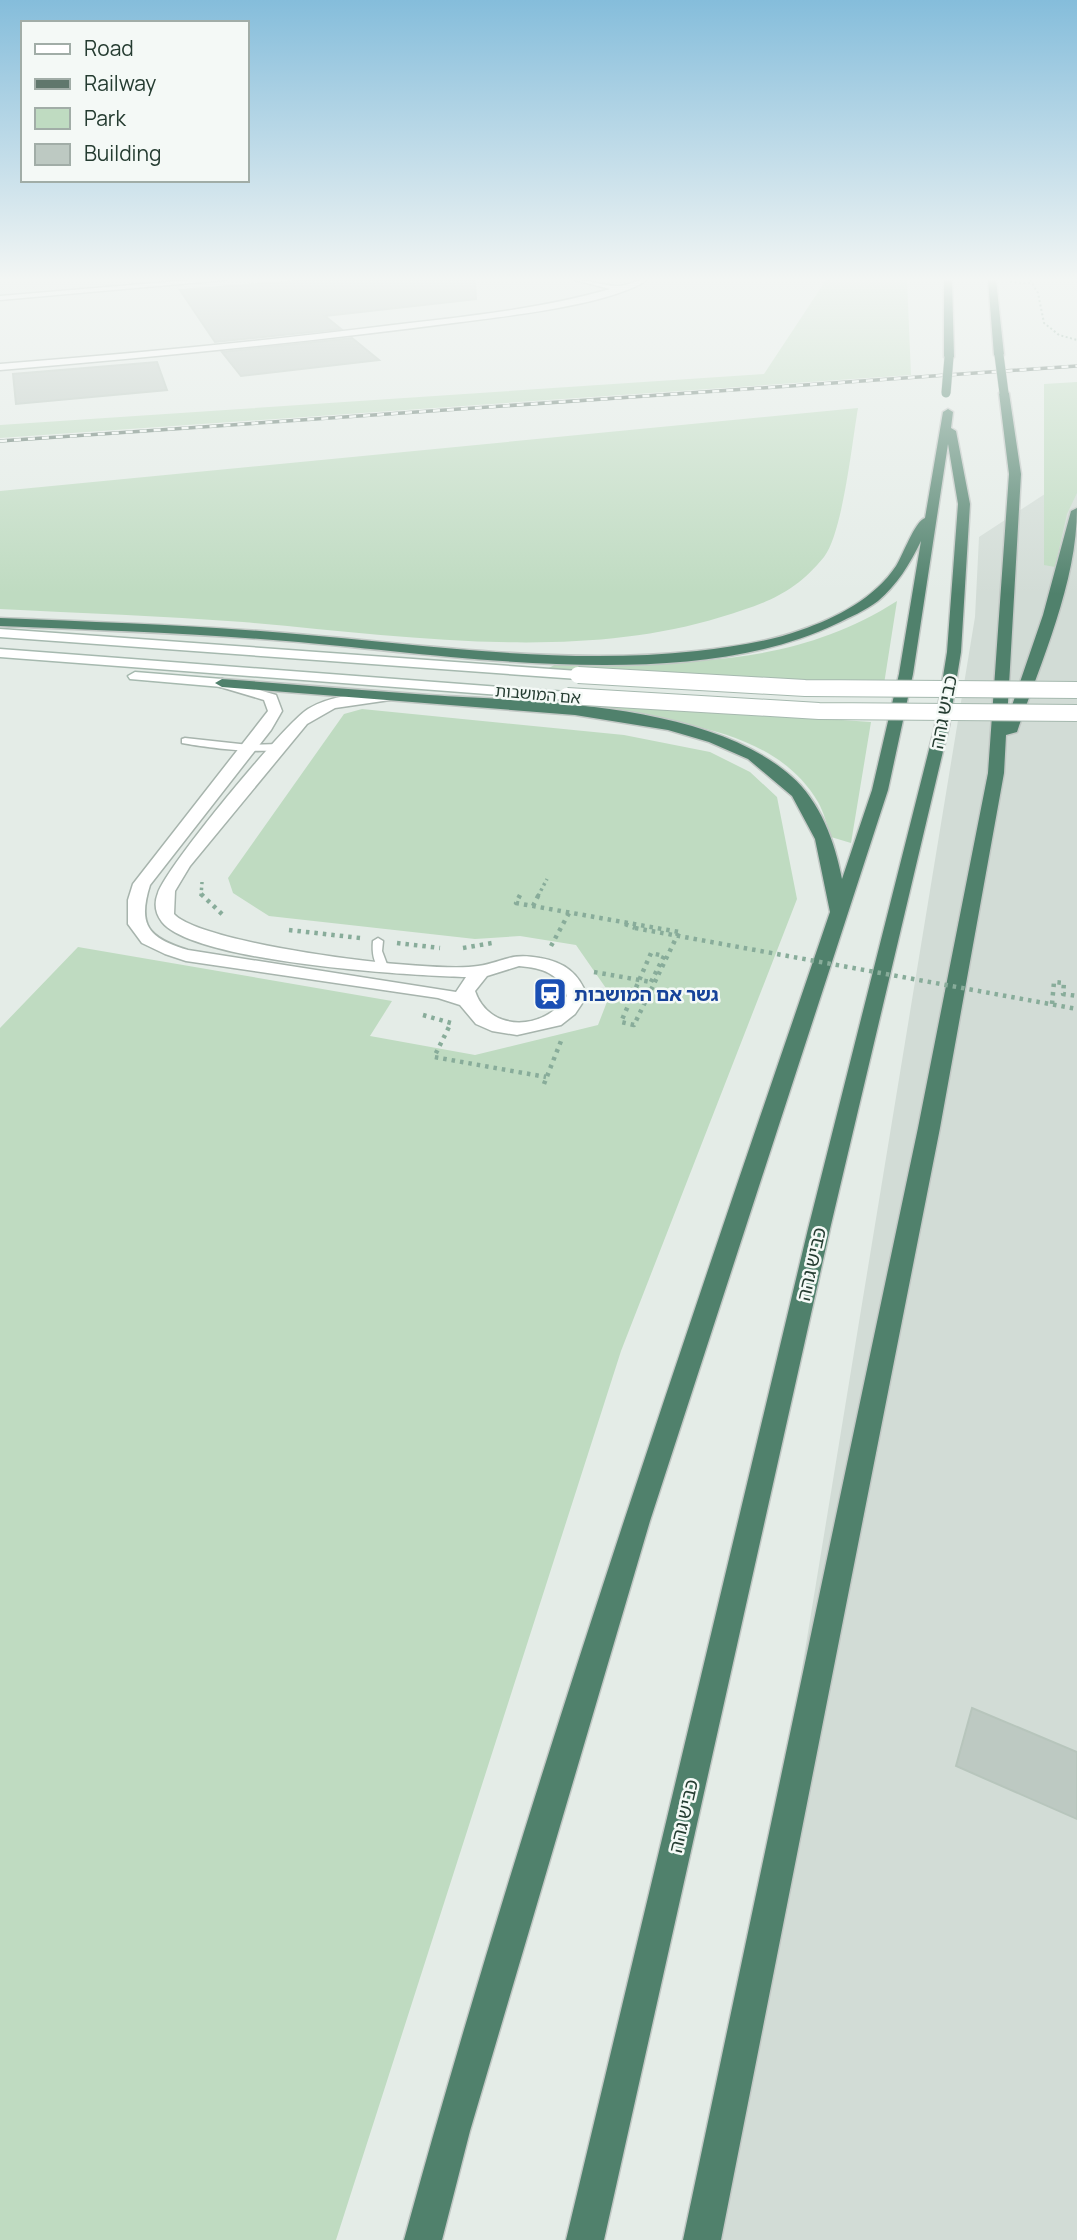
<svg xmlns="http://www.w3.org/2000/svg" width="1077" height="2240" font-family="Manrope,'Noto Sans Hebrew',sans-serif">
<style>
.built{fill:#d2dcd6}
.green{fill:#bfdbc1}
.building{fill:#bdc9c2;stroke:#b7c5bc;stroke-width:2}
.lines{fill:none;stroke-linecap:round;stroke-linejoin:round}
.service-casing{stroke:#a7b4ad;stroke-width:3}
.minor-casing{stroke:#a7b4ad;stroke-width:3}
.secondary-casing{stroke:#a6b9af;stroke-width:3}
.trunk-casing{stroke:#c2c8c5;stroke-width:3}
.path-far2{stroke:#88ac9a;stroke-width:2;stroke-dasharray:2 2.5;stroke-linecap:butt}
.path-far1{stroke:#88ac9a;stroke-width:3.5;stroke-dasharray:2.5 3.5;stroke-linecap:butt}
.path{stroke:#88ac9a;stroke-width:4.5;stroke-dasharray:3.5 5;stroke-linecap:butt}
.service{fill:#fff;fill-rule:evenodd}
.minor{fill:#fff;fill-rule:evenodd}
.secondary{fill:#fff;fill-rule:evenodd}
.trunk{fill:#50816c;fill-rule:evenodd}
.rail-casing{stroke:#60776c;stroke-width:3.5}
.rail{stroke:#f4f9f6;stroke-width:2.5;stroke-dasharray:7;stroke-linecap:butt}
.secondary-bridge-casing{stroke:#a6b9af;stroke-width:18;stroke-linecap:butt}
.trunk-bridge-casing{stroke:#c2c8c5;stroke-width:10;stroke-linecap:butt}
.path-bridge{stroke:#88ac9a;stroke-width:4.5;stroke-dasharray:3.5 5;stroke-linecap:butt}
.secondary-bridge{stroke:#fff;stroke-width:16}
.trunk-bridge{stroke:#50816c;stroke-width:9}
.labels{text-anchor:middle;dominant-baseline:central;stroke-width:5;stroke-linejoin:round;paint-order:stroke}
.far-street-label{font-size:16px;fill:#253c31;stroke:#f4f9f6}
.street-label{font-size:19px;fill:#253c31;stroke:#f4f9f6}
.transit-label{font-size:19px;font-weight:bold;fill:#164399;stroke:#f4f9f6;text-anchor:start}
</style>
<rect width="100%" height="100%" fill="#e4ece7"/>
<path class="built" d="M1077,473V2240H708L975,617L979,537Z"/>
<g class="green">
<path d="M826,280H907L911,375L0,438V425L764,374Z"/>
<path d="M1077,382V493L1067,514L1055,567L1044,565V384Z"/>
<path d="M858,408C852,442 843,532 824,557C794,594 764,604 721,617C572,663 397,635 243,622C162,616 81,613 0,609V491Z"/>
<path d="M897,601L884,684L547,669L560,662C680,664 792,668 897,601Z"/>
<path d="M609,704L871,722L851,843L831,837C827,826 824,812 818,802C776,730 676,721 603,713Z"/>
<path d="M362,709L624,735L710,752L750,772L777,797L797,899L621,1351L336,2240H0V1028L78,947L392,1001L370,1036L475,1055L598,1025L610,994L576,945L520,936L475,939L269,916L233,893L228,878L344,714Z"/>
</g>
<g class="building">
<path d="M309,280H475L476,299L325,316L341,329L215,342L180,290Z"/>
<path d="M352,338L379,360L241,376L222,352Z"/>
<path d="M157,362L167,390L16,404L13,374Z"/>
<path d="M972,1708L1077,1752V1819L956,1766Z"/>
</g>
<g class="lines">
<defs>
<g id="service">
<path d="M185,738L249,745L280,744L284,747C268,756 203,747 182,743V739Z"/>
<path d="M378,938L383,941L382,951L388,967L383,970C373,966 372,951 373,941Z"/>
</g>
<g id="minor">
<path d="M191,280H225L0,300V296Z"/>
<path d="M575,280C589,280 609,287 619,286C629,285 636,280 647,280C610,305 507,316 461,322C308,342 154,357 0,370V364C129,354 257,342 385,326C460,317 537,310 610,289Z"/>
<path d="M222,679L276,695L282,711L271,730L150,885C137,926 149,938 188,950L456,992L466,977C411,976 194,962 162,922C155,913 154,903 158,893C167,866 284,724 308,709C331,695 359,694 385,693L392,697L390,700L335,708L307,724L190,866L175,891L174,914C202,945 434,974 478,966C504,962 510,952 540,958C564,962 579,973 587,996L575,1014L561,1025L517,1035L492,1031L476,1024L460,1005L438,998L186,961L165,954L142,943L128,924V900L133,884L268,711L264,700L217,686L215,683ZM519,966C542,968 560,973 567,996C545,1031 489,1033 475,991L487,976Z"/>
</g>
<g id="secondary">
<path d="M0,629L578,671L585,675L578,679L0,637Z"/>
<path d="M0,649L567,692L574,696L567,700L0,657Z"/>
<path d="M135,672L222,679L229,683L222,687L130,679L128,676Z"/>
</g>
<g id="trunk">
<path d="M944,280H952L954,357L949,360L944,357Z"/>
<path d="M988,280H996L1004,355L999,358L994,355Z"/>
<path d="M1004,390L1009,393L1021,474L1007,720L1043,615L1071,511L1077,508C1077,583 1041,661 1017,732L1006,735L1004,773L940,1128L721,2240H683L918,1128L988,773L1009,474L999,393Z"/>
<path d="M948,409L953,412L951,428L956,431L970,504L961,652L949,726L830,1229L604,2240H566L808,1229L935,726L947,652L958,504L948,444L913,674L888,790L650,1521L470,2131L442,2240H404C527,1792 680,1352 830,912L815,839L792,796L748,759L709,742L668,730L575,715L222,687L215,683L222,679C291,684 360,690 429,695C536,702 707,702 791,776C820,801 835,842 842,879L872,790L899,674L921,541C910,564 897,585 878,601C865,611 850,617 836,624C686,696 449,654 286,641C191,633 95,630 0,626V618C95,622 191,625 285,633C422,644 560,666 697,651C732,647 768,642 801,630C836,618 875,598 896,566C903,555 915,521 925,518L943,412Z"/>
</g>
</defs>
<use href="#service" class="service-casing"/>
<use href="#minor" class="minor-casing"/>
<use href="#secondary" class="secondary-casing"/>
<use href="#trunk" class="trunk-casing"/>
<g class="path-far2">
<path d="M1030,280L1038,293L1044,323L1059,335L1077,340"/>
<path d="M1010,282L1030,283"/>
</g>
<g class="path-far1">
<path d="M201,896L202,882"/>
<path d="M538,896L547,879"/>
</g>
<g class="path">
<path d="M201,894L223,915"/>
<path d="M520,895L516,903L679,932"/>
<path d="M533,906L539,894"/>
<path d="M625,924L635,928"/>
<path d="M289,930L360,938"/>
<path d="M397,943L440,948"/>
<path d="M551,946L569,913"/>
<path d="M463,948L492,943"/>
<path d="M594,972L651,982"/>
<path d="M1052,1004L1054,982L1064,983L1063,994L1077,996"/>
<path d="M423,1015L451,1023L434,1057L546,1077"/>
<path d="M544,1084L561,1041"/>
</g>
<use href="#service" class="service"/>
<use href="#minor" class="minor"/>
<use href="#secondary" class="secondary"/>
<use href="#trunk" class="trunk"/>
<defs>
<path id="rail" d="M0,441L1077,366"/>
</defs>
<use href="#rail" class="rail-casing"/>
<use href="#rail" class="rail"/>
<defs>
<g id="secondary-bridge">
<path d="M578,675L805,688L1077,690"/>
<path d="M567,696L819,711L1077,713"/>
</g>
<g id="trunk-bridge">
<path d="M999,355L1004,393"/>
<path d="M946,393L949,357"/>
</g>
</defs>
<use href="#secondary-bridge" class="secondary-bridge-casing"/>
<use href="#trunk-bridge" class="trunk-bridge-casing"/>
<g class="path-bridge">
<path d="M635,928L1077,1009"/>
<path d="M651,982L664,956L651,953L621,1022L634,1025L679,932"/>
</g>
<use href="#secondary-bridge" class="secondary-bridge"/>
<use href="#trunk-bridge" class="trunk-bridge"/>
</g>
<linearGradient id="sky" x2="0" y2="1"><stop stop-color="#85bddb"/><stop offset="0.47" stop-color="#f3f6f4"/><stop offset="1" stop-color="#f3f6f4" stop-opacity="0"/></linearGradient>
<rect width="1077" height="594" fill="url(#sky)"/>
<defs>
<symbol id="station-square" viewBox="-11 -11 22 22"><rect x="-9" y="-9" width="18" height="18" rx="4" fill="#1a4fb4" stroke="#f4f9f6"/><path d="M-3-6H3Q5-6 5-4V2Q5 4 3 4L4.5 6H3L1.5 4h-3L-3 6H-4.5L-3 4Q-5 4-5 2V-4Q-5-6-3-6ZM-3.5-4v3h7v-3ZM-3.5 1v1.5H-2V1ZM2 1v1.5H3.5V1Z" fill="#fff"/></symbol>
</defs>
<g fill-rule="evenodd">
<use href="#station-square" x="531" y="975" width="38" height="38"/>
</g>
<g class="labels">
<g class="far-street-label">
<text transform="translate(538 694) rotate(5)">אם המושבות</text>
</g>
<g class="street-label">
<text transform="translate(943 712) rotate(-79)">כביש גהה</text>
<text transform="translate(811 1264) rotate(-77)">כביש גהה</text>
<text transform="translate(683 1816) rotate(-77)">כביש גהה</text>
</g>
<g class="transit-label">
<text x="574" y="994">גשר אם המושבות</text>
</g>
</g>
<rect x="21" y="21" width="228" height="161" fill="#f4f9f6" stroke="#a1ada7" stroke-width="2"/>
<rect x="35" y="44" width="35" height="10" fill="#ffffff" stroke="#a1ada7" stroke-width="2"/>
<text x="84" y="56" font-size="21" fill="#253c31">Road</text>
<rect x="35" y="79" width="35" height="10" fill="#60776c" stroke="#a1ada7" stroke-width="2"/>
<text x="84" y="91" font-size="21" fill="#253c31">Railway</text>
<rect x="35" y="108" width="35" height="21" fill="#bfdbc1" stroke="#a1ada7" stroke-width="2"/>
<text x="84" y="126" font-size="21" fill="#253c31">Park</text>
<rect x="35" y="144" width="35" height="21" fill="#bdc9c2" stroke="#a1ada7" stroke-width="2"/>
<text x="84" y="161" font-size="21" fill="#253c31">Building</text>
</svg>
